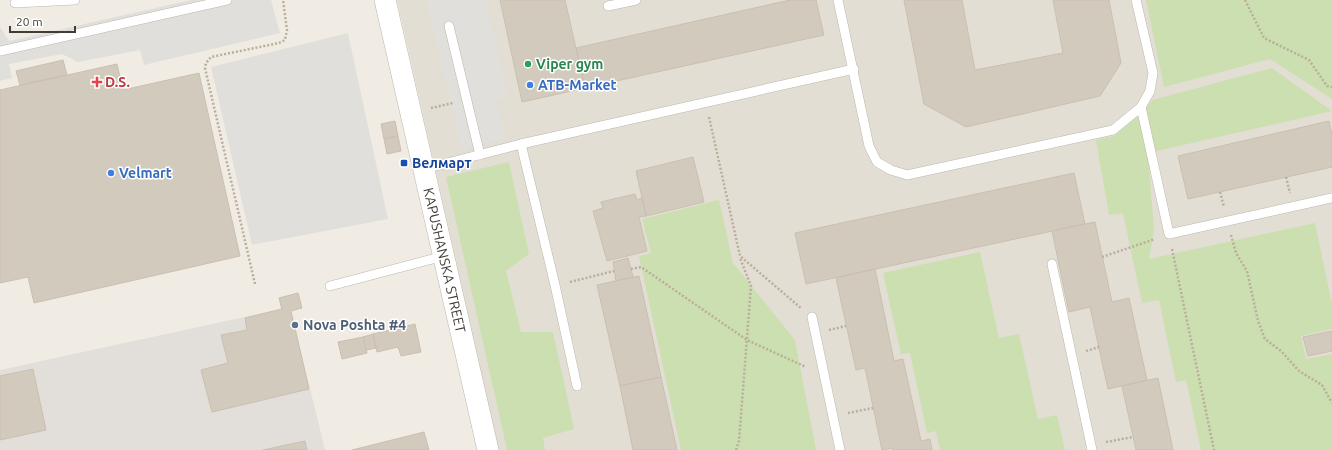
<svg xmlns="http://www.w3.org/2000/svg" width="1332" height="450" font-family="Ubuntu,sans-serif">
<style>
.residential{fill:#e3ded3}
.industrial{fill:#e2ded9}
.green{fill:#cbdfb1}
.parking{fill:#e1dfdc}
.building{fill:#d3cabe;stroke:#cabfaf}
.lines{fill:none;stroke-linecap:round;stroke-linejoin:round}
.service-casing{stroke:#bdb6ab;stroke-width:10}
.tertiary-casing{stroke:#bdb6ab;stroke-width:22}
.path{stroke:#baae9b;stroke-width:2.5;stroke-dasharray:2 2;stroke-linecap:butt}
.service{stroke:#fff;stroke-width:9}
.tertiary{stroke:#fff;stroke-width:21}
.leisure-dot{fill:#2e9e5b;stroke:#fff;stroke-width:1.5}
.health-dot{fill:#e0444e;stroke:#fff;stroke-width:1.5}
.shop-dot{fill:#3f7fe0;stroke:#fff;stroke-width:1.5}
.transit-dot{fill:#1a4fb4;stroke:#fff;stroke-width:1.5}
.service-dot{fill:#5c6f8a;stroke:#fff;stroke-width:1.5}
.labels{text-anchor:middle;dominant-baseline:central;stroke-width:3;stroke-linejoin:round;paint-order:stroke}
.leisure-label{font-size:14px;font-weight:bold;fill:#27864d;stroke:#fff;text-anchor:start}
.health-label{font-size:14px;font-weight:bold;fill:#be3a42;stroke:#fff;text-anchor:start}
.shop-label{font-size:14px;font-weight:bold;fill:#366cbe;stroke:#fff;text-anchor:start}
.transit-label{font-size:14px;font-weight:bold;fill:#164399;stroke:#fff;text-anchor:start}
.street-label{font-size:14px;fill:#413c35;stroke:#fff}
.service-label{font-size:14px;font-weight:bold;fill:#4e5e75;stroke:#fff;text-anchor:start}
</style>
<rect width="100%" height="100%" fill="#f0ece4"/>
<path class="residential" d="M397,0H1332V450H499Z"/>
<path class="industrial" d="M298,293L302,308L291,311L325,450H0V370L281,309L279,298Z"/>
<g class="green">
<path d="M1146,0H1332V99L1270,59L1164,87Z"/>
<path d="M1272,68L1332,111L1148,153L1154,230L1149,259L1315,223L1332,304V329L1301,336L1306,359L1332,354V450H1201L1186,380L1176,382L1159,300L1142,303L1123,213L1109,215L1096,140L1114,136L1146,109L1152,100Z"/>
<path d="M509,162L529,254L506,271L521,332H553L574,429L543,438L545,450H507L446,177Z"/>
<path d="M719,200L733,263L795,340L816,450H681L639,256L651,253L642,219Z"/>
<path d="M980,252L999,338L1019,334L1038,419L1057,415L1065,450H940L936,431L927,433L910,353L901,354L883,273Z"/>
</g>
<g class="parking">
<path d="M191,0H271L280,33L144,65L140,50L78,62L62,54L9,64L12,78L0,81V27L9,41Z"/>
<path d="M426,0H485L508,97L495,100L505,138L462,149Z"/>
<path d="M348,33L388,219L252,245L211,67Z"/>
</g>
<g class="building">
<path d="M500,0H565L585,88L522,102Z"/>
<path d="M790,0H816L824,35L585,88L576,48Z"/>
<path d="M904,0H962L975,70L1063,53L1053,0H1109L1121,63L1100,96L966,127L924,104Z"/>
<path d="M63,60L67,75L20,85L16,71Z"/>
<path d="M117,64L123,90L199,73L240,256L34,303L28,277L0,283V90Z"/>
<path d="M395,121L398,136L384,139L381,124Z"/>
<path d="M1329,121L1332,135V167L1188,199L1178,156Z"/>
<path d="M398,136L401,151L387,154L384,139Z"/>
<path d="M693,157L704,202L646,216L636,171Z"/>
<path d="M1074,173L1085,224L806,284L795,233Z"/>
<path d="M635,194L637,200L642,198L646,216L639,217L647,251L607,261L593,211L603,208L601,202Z"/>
<path d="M1095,222L1112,302L1129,298L1147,380L1108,389L1090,307L1069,312L1052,231Z"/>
<path d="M628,258L633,277L616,281L613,262Z"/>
<path d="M875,269L894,361L903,359L921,441L930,439L932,450H893V448L882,450L865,368L856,370L836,278Z"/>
<path d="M639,276L661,377L620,386L597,285Z"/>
<path d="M298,293L302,308L291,311L309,389L212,412L201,370L228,363L221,335L247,330L245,318L282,309L279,298Z"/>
<path d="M415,324L421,352L401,356L398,347L377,352L373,334Z"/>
<path d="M1332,331V351L1308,356L1303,337Z"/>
<path d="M373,334L376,348L366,350L363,337Z"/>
<path d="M363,337L367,353L342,359L338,342Z"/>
<path d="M33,369L46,430L0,440V376Z"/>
<path d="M661,377L677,450H633L620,386Z"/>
<path d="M1158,378L1173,450H1136L1122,386Z"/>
<path d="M424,432L429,450H352Z"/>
<path d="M305,441L307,450H263Z"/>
</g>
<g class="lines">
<defs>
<g id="service">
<path d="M838,0L869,146L877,162L891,170L907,175L1113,130L1141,107L1150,91L1153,73L1136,0"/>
<path d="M15,3L75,0"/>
<path d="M608,6L636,0"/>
<path d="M449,26L480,155"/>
<path d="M0,51L227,0"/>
<path d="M1141,107L1169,234L1332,198"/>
<path d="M521,144L854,69"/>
<path d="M424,169L521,144L555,285L577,386"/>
<path d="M1052,264L1092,450"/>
<path d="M330,286L444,256"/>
<path d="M812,317L840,450"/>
</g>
<g id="tertiary">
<path id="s1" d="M385,0L488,450"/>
</g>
</defs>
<use href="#service" class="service-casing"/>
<use href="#tertiary" class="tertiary-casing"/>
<g class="path">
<path d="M1245,0L1264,38L1309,60L1327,86L1332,87"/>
<path d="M431,108L453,103"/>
<path d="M709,117L740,256L801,308"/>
<path d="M1286,177L1290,193"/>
<path d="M1220,192L1224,207"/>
<path d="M1231,235L1236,253L1247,271L1258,321L1265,339L1281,351L1299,371L1322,385L1332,403"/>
<path d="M1172,249L1214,450"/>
<path d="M1102,257L1155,239"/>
<path d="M631,269L641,267L747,340L806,367"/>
<path d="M570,282L614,271"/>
<path d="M255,284L205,68L206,63L211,57L279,43L285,40L287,30L283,0"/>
<path d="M829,330L846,326"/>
<path d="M1086,351L1099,347"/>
<path d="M848,413L873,408"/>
<path d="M1106,442L1133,437"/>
<path d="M736,450L739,441L751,286L740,258"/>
</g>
<use href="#service" class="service"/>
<use href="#tertiary" class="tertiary"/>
</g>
<circle class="leisure-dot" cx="528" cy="64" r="4"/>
<path class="health-dot" d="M95 76h4v4h4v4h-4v4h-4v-4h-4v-4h4z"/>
<g class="shop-dot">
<circle cx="530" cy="85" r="4"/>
<circle cx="111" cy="173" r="4"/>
</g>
<rect class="transit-dot" x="400" y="159" width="8" height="8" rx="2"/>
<circle class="service-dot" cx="295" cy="325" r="4"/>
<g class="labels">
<g class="leisure-label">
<text x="536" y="64">Viper gym</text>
</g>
<g class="health-label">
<text x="105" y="82">D.S.</text>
</g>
<g class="shop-label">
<text x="538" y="85">ATB-Market</text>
<text x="119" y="173">Velmart</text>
</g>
<g class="transit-label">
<text x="412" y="163">Велмарт</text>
</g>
<g class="street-label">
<text stroke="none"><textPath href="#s1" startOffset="267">KAPUSHANSKA STREET</textPath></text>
</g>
<g class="service-label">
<text x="303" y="325">Nova Poshta #4</text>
</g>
</g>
<path d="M10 26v6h65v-6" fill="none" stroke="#413c35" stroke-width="2"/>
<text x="16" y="26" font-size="12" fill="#413c35" stroke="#ffffff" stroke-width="3" paint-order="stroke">20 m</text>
</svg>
